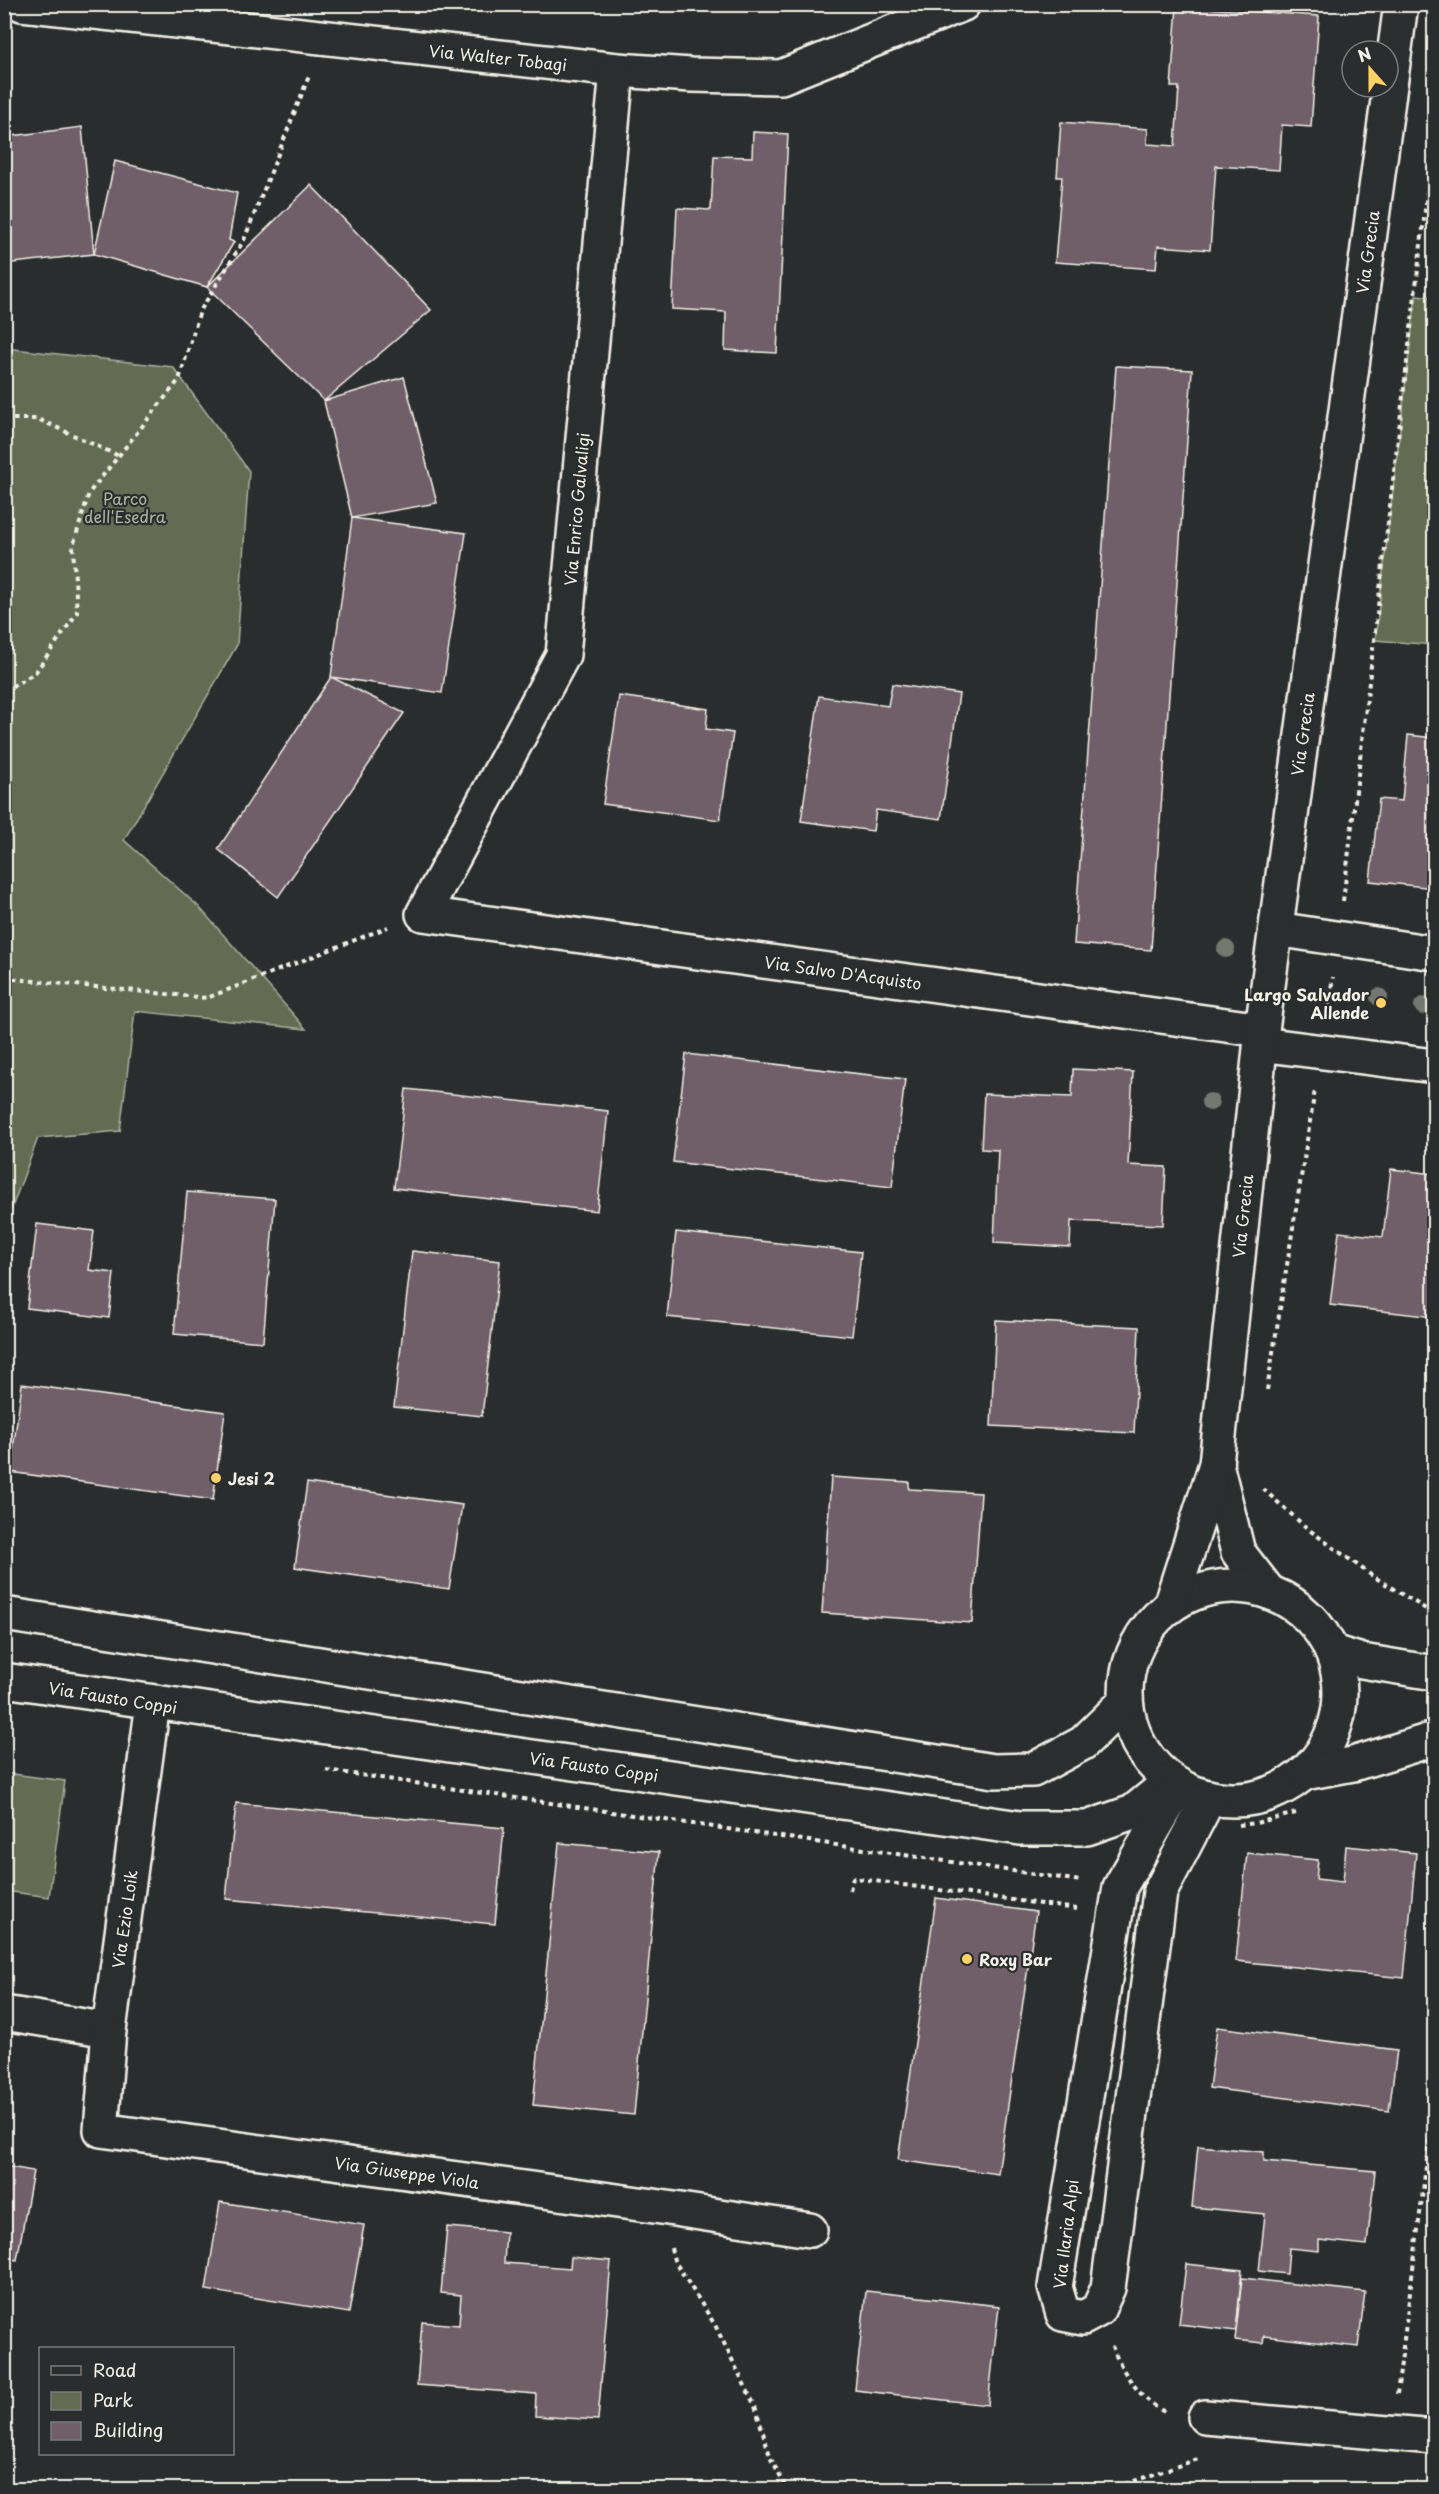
<svg xmlns="http://www.w3.org/2000/svg" width="1439" height="2494" font-family="'Playpen Sans',sans-serif">
<style>
.green{fill:#636c52;stroke:#acae9d;stroke-width:1.5}
.building{fill:#705f68;stroke:#f4f1e8;stroke-width:1.5}
.lines{fill:none;stroke-linecap:round;stroke-linejoin:round}
.minor-casing{stroke:#f4f1e8;stroke-width:38}
.path{stroke:#f4f1e8;stroke-width:4;stroke-dasharray:4.5 4.5;stroke-linecap:butt}
.minor{stroke:#2a2d2e;stroke-width:33}
.tree{fill:#75786f}
.poi-dot{fill:#ffd166;stroke:#2a2d2e;stroke-width:2}
.labels{text-anchor:middle;dominant-baseline:central;stroke-width:4.5;stroke-linejoin:round;paint-order:stroke}
.street-label{font-size:16px;fill:#f4f1e8;stroke:#2a2d2e}
.park-label{font-size:16px;fill:#b3b5a4;stroke:#2a2d2e}
.poi-label{font-size:16px;font-weight:bold;fill:#f4f1e8;stroke:#2a2d2e;text-anchor:start}
</style>
<rect width="100%" height="100%" fill="#2a2d2e"/>
<filter id="ink" filterUnits="userSpaceOnUse"><feTurbulence type="fractalNoise" baseFrequency=".0167" numOctaves="2"/><feDisplacementMap in="SourceGraphic" scale="12" xChannelSelector="R" yChannelSelector="G"/><feConvolveMatrix kernelMatrix="1 2 1 2 8 2 1 2 1" color-interpolation-filters="sRGB"/></filter>
<g filter="url(#ink)">
<g class="green">
<path d="M1416,295L1434,297V645L1375,640Z"/>
<path d="M5,348L173,367L249,471L237,645L124,840L199,907L306,1029L135,1011L120,1131L38,1138L5,1226Z"/>
<path d="M5,1773L65,1781L49,1897L5,1891Z"/>
</g>
<g class="building">
<path d="M1177,6L1319,16L1311,127L1282,125L1279,170L1216,166L1210,250L1158,246L1156,269L1055,262L1062,177H1057L1061,122L1148,129L1147,144L1175,146L1179,87H1171Z"/>
<path d="M82,127L94,254L4,264V137Z"/>
<path d="M753,132L788,134L777,353L725,350L726,312L672,309L677,208L711,210L714,156L752,157Z"/>
<path d="M115,161L237,193L229,240L234,242L207,287L94,254Z"/>
<path d="M311,185L431,310L324,401L207,287Z"/>
<path d="M1116,366L1192,370L1151,950L1074,944Z"/>
<path d="M404,377L437,503L352,518L324,401Z"/>
<path d="M352,518L466,533L442,693L331,677Z"/>
<path d="M331,677L404,713L278,897L218,849Z"/>
<path d="M892,684L959,694L941,819L876,810L873,831L801,821L819,696L888,706Z"/>
<path d="M619,696L708,709L706,729L733,733L720,820L603,804Z"/>
<path d="M1408,735L1434,738V888L1370,881L1379,799L1402,801Z"/>
<path d="M686,1054L905,1079L892,1187L673,1162Z"/>
<path d="M1073,1069L1133,1072L1128,1165L1166,1167L1163,1225L1071,1221L1070,1247L994,1243L998,1150L981,1149L984,1094L1072,1097Z"/>
<path d="M406,1089L608,1111L597,1211L394,1188Z"/>
<path d="M1391,1169L1434,1174V1317L1330,1305L1339,1232L1383,1237Z"/>
<path d="M187,1192L275,1199L263,1342L174,1334Z"/>
<path d="M37,1224L94,1231L89,1270L114,1273L109,1318L27,1308Z"/>
<path d="M676,1232L861,1252L852,1336L667,1317Z"/>
<path d="M412,1251L500,1261L482,1416L394,1407Z"/>
<path d="M996,1320L1139,1327L1134,1433L991,1426Z"/>
<path d="M22,1384L225,1412L213,1500L10,1472Z"/>
<path d="M831,1477L909,1482V1489L981,1493L972,1623L822,1613Z"/>
<path d="M307,1483L462,1505L449,1589L295,1567Z"/>
<path d="M236,1803L504,1828L495,1924L226,1899Z"/>
<path d="M559,1843L659,1852L634,2115L533,2105Z"/>
<path d="M1346,1846L1416,1853L1404,1978L1236,1961L1247,1853L1318,1860L1316,1879L1343,1882Z"/>
<path d="M936,1898L1036,1912L998,2174L898,2160Z"/>
<path d="M1217,2027L1397,2050L1389,2111L1209,2088Z"/>
<path d="M1198,2146L1264,2152V2161L1375,2171L1367,2245L1319,2240V2251L1289,2248L1287,2274L1259,2271L1265,2214L1192,2207Z"/>
<path d="M4,2166L33,2171L17,2260L4,2258Z"/>
<path d="M220,2202L364,2225L349,2313L206,2290Z"/>
<path d="M447,2227L506,2232L504,2263L570,2268L571,2257L611,2261L598,2420L535,2416L536,2394L417,2385L422,2322L459,2325L461,2295L441,2293Z"/>
<path d="M1186,2264L1242,2270L1236,2331L1179,2324Z"/>
<path d="M1242,2278L1365,2292L1358,2347L1264,2336L1263,2343L1235,2340Z"/>
<path d="M866,2291L999,2306L988,2405L855,2390Z"/>
</g>
<g class="lines">
<defs>
<g id="minor">
<path d="M22,4L617,70L691,75L781,77L963,4"/>
<path d="M617,70L563,655L423,914L1262,1030"/>
<path d="M1276,929L1434,953"/>
<path d="M1261,1044L1434,1066"/>
<path d="M1216,1464L1238,1552L1269,1592"/>
<circle cx="1233" cy="1693" r="107"/>
<path d="M1170,1606L1216,1464L1262,1030L1401,4"/>
<path d="M4,1614L994,1771L1033,1770L1083,1743L1125,1702"/>
<path d="M1332,1652L1362,1661L1434,1673"/>
<path d="M4,1680L1020,1828H1087L1133,1812L1171,1781"/>
<path d="M1304,1773L1353,1764L1434,1739"/>
<path d="M1179,1786L1120,1887L1055,2287L1063,2314L1083,2318L1098,2310L1108,2288L1160,1892L1209,1798"/>
<path d="M4,2013L109,2030L153,1703"/>
<path d="M109,2030L101,2130L661,2207L810,2230"/>
<path d="M1205,2417L1434,2437"/>
</g>
</defs>
<use href="#minor" class="minor-casing"/>
<g class="path">
<path d="M4,419H38L119,456"/>
<path d="M4,691L35,673L77,613L73,546L89,493L179,380L200,311L244,240L309,76"/>
<path d="M1343,901L1434,135"/>
<path d="M4,978L207,998L388,927"/>
<path d="M1327,1014L1333,977"/>
<path d="M1267,1390L1315,1090"/>
<path d="M1263,1489L1308,1529L1371,1575L1434,1614"/>
<path d="M326,1770L1081,1881"/>
<path d="M1239,1825L1256,1823L1296,1813"/>
<path d="M850,1890L853,1878L1077,1909"/>
<path d="M671,2248L674,2260L715,2325L755,2406L771,2459L787,2490"/>
<path d="M1112,2346C1121,2371 1142,2402 1167,2413"/>
<path d="M1397,2394L1434,2104"/>
<path d="M1108,2490L1201,2458"/>
</g>
<use href="#minor" class="minor"/>
</g>
<g class="tree">
<circle cx="1226" cy="949" r="9"/>
<circle cx="1379" cy="997" r="9"/>
<circle cx="1423" cy="1006" r="9"/>
<circle cx="1210" cy="1102" r="9"/>
</g>
</g>
<g class="poi-dot">
<circle cx="1381" cy="1003" r="6"/>
<circle cx="216" cy="1478" r="6"/>
<circle cx="967" cy="1959" r="6"/>
</g>
<g class="labels">
<g class="street-label">
<text transform="translate(498 57) rotate(6)">Via Walter Tobagi</text>
<text transform="translate(1367 252) rotate(-82)">Via Grecia</text>
<text transform="translate(576 509) rotate(-85)">Via Enrico Galvaligi</text>
<text transform="translate(1302 734) rotate(-82)">Via Grecia</text>
<text transform="translate(843 972) rotate(8)">Via Salvo D'Acquisto</text>
<text transform="translate(1242 1216) rotate(-84)">Via Grecia</text>
<text transform="translate(113 1697) rotate(9)">Via Fausto Coppi</text>
<text transform="translate(594 1766) rotate(8)">Via Fausto Coppi</text>
<text transform="translate(124 1919) rotate(-82)">Via Ezio Loik</text>
<text transform="translate(407 2172) rotate(8)">Via Giuseppe Viola</text>
<text transform="translate(1065 2234) rotate(-83)">Via Ilaria Alpi</text>
</g>
<g class="park-label">
<text x="125" y="498">Parco<tspan x="125" dy="18">dell'Esedra</tspan></text>
</g>
<g class="poi-label">
<text x="1369" y="994" text-anchor="end">Largo Salvador<tspan x="1369" dy="18">Allende</tspan></text>
<text x="228" y="1478">Jesi 2</text>
<text x="979" y="1959">Roxy Bar</text>
</g>
</g>
<rect width="1439" height="2494" fill="none" stroke="#2a2d2e" stroke-width="24"/>
<rect x="12" y="12" width="1415" height="2470" fill="none" stroke="#f4f1e8" stroke-width="2" filter="url(#ink)"/>
<rect x="39" y="2347" width="195" height="108" fill="#2a2d2e" stroke="#7b7b78" stroke-width="1.5"/>
<rect x="51" y="2366" width="30" height="9" fill="#2a2d2e" stroke="#7b7b78" stroke-width="1.5"/>
<text x="93" y="2377" font-size="18" fill="#f4f1e8">Road</text>
<rect x="51" y="2392" width="30" height="18" fill="#636c52" stroke="#7b7b78" stroke-width="1.5"/>
<text x="93" y="2407" font-size="18" fill="#f4f1e8">Park</text>
<rect x="51" y="2422" width="30" height="18" fill="#705f68" stroke="#7b7b78" stroke-width="1.5"/>
<text x="93" y="2437" font-size="18" fill="#f4f1e8">Building</text>
<g transform="translate(1370 69) rotate(339)"><circle r="28" fill="#2a2d2e" stroke="#7b7b78" stroke-width="1.5"/>
<path d="M0-4.5L10 22L0 15L-10 22Z" fill="#ffd166"/>
<text y="-9" font-size="16" font-weight="bold" text-anchor="middle" fill="#f4f1e8">N</text>
</g>
</svg>
